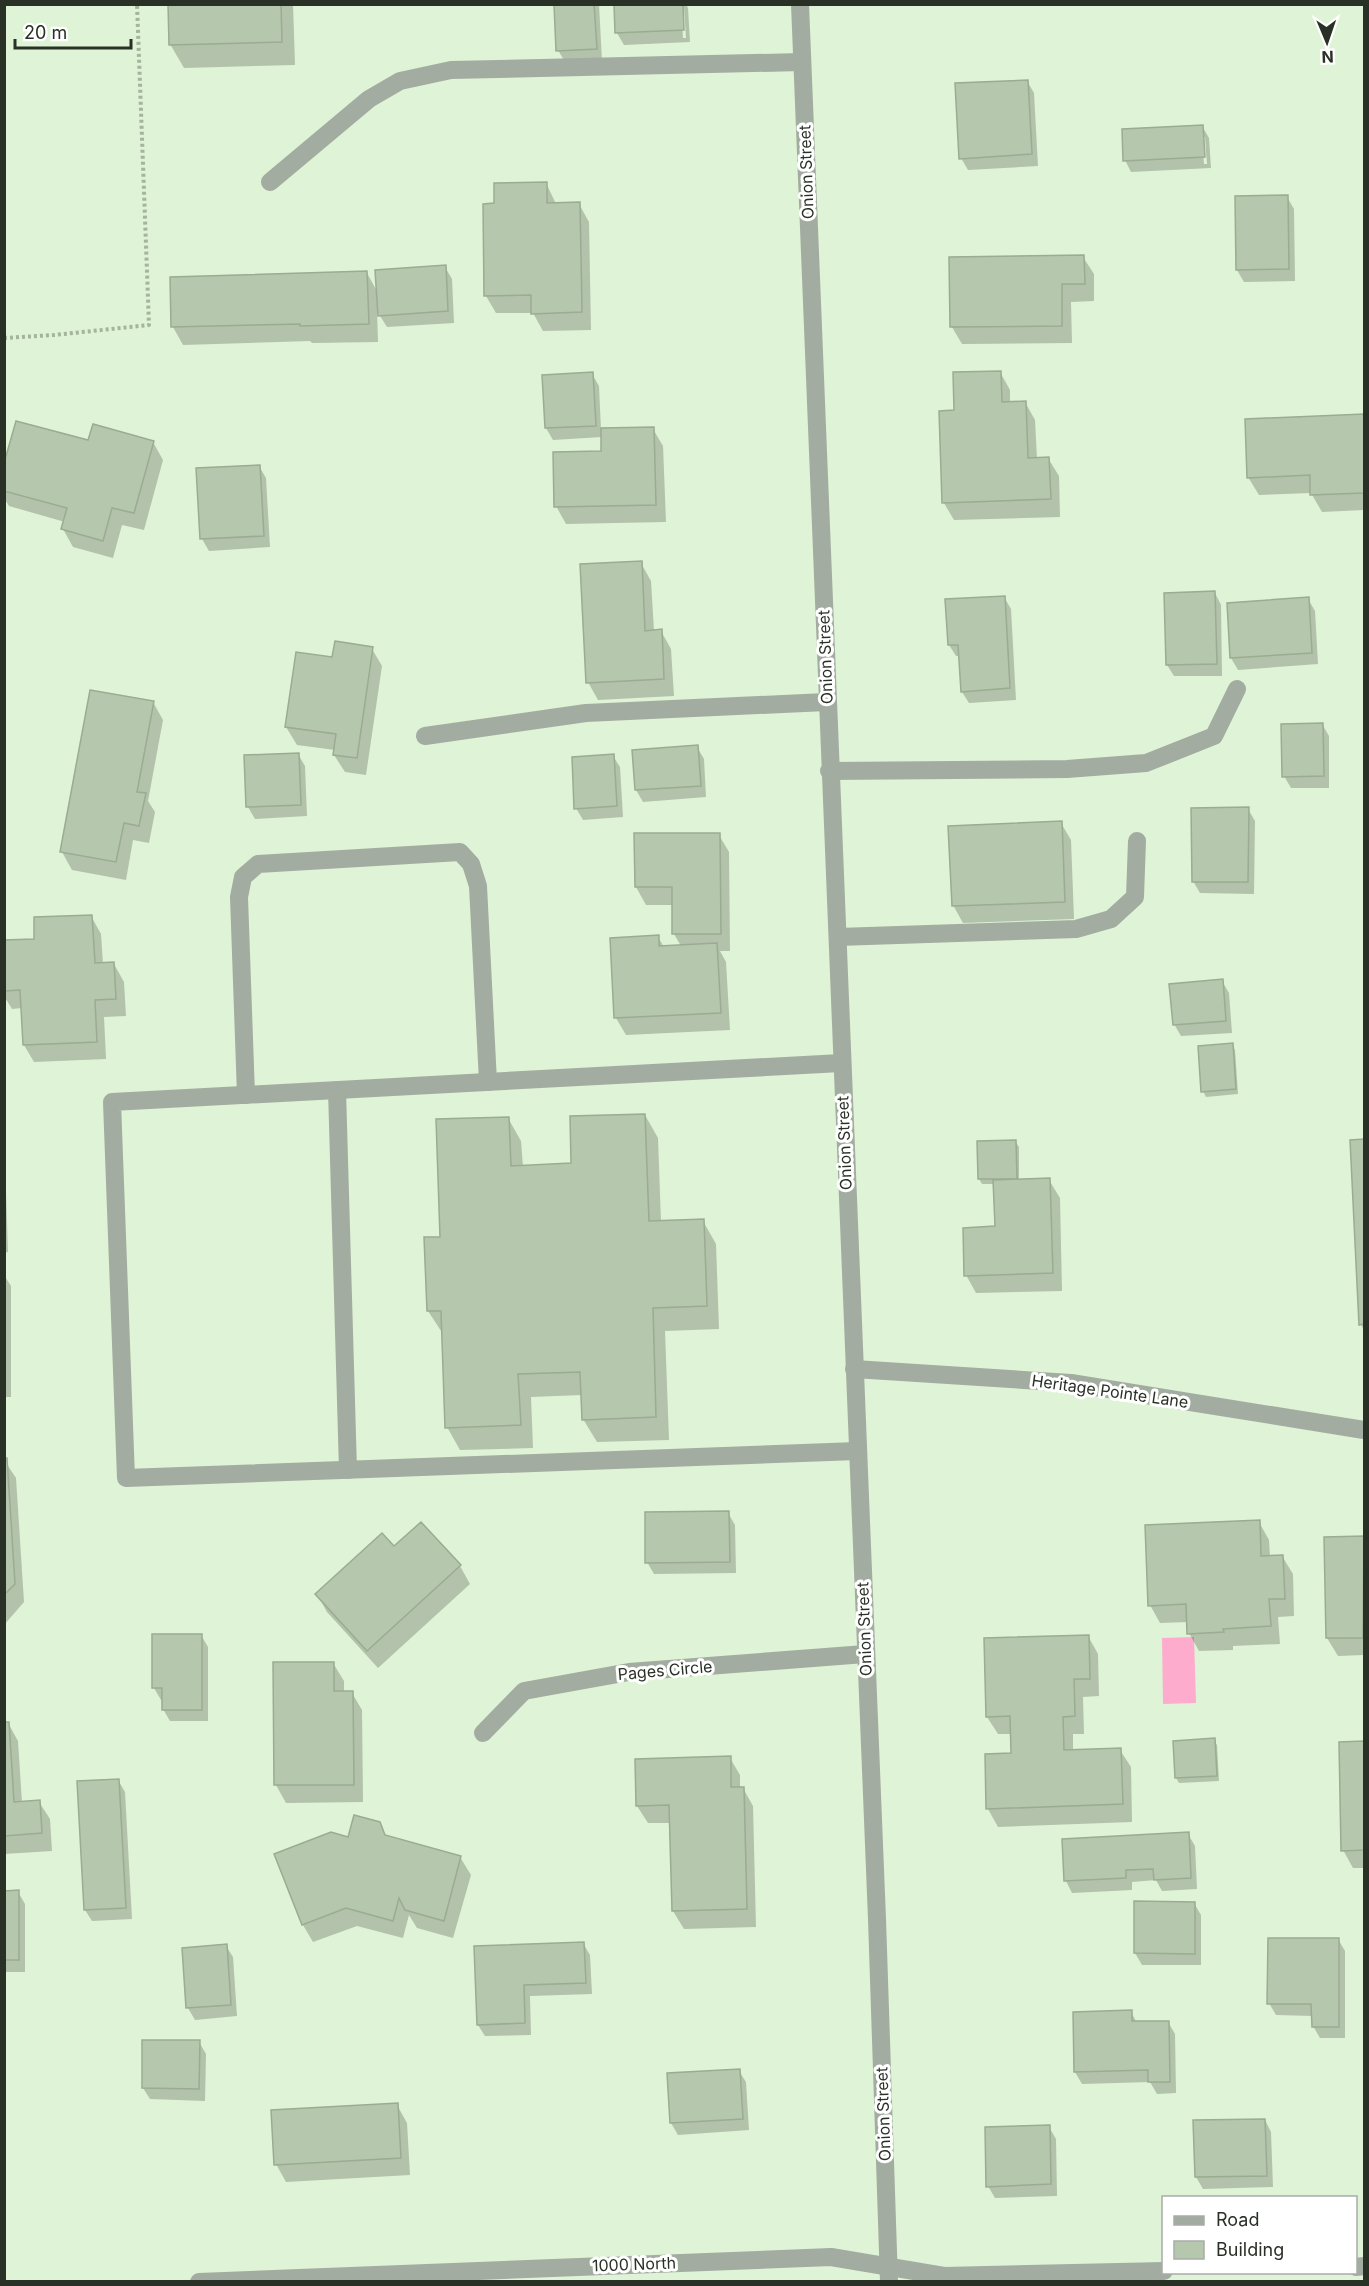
<svg xmlns="http://www.w3.org/2000/svg" width="1369" height="2286" font-family="Inter,sans-serif">
<style>
.water{fill:#feaccd}
.shadow{fill:#0003;fill-rule:evenodd}
.building{fill:#b5c8ad;stroke:#9aac91;stroke-width:1.5}
.lines{fill:none;stroke-linecap:round;stroke-linejoin:round}
.path{stroke:#a4b49d;stroke-width:4;stroke-dasharray:3 3;stroke-linecap:butt}
.minor{stroke:#a3aca0;stroke-width:18}
.labels{text-anchor:middle;dominant-baseline:central;stroke-width:6;stroke-linejoin:round;paint-order:stroke}
.street-label{font-size:16px;fill:#293026;stroke:#fff}
</style>
<rect width="100%" height="100%" fill="#dff3d6"/>
<path class="water" d="M1194,1637L1196,1703L1163,1704L1162,1638Z"/>
<g class="shadow">
<path d="M170,4H293L295,65L184,68L170,44Z"/>
<path d="M555,4H599L602,61L565,62L558,50Z"/>
<path d="M616,4H686L688,8L690,42L624,45L617,33ZM681,7H684L686,38H683Z"/>
<path d="M1027,81L1034,93L1038,166L968,170L961,158Z"/>
<path d="M1202,126L1209,138L1211,168L1131,172L1125,160ZM1202,137H1205L1207,164H1204Z"/>
<path d="M546,183L556,204H579L589,222L591,330L543,331L533,313H496L486,296L496,205Z"/>
<path d="M1287,197L1294,209L1295,281L1244,282L1237,270Z"/>
<path d="M1083,257L1094,274V301L1071,302L1072,343L962,344L952,327Z"/>
<path d="M445,267L452,279L454,323L387,327L377,311L378,342L312,343L310,341L183,345L173,327L367,273L378,293Z"/>
<path d="M1000,372L1010,390V403L1025,402L1035,420L1037,459L1048,458L1059,476L1060,517L954,520L944,503L955,412Z"/>
<path d="M592,374L599,386L601,430L653,429L663,446L666,522L566,524L556,506L603,453L602,437L553,440L546,428Z"/>
<path d="M1364,416V510L1322,512L1311,493L1259,495L1248,477L1246,420Z"/>
<path d="M90,442H153L163,460L144,530L122,525L113,558L73,547L63,529L65,522L9,506L4,498V468Z"/>
<path d="M259,466L266,478L270,547L209,551L202,539Z"/>
<path d="M641,563L651,581L654,631H661L671,649L674,696L598,700L588,682Z"/>
<path d="M1215,593L1221,605L1222,676H1174L1167,665Z"/>
<path d="M1004,597L1011,609L1016,700L969,703L962,692L960,656H956L949,645Z"/>
<path d="M1308,599L1315,611L1318,664L1238,670L1231,658Z"/>
<path d="M372,649L382,666L366,775L345,772L334,755L335,750L297,745L286,727L334,659Z"/>
<path d="M153,702L163,720L148,801L155,812L149,843L133,840L126,880L72,870L62,852Z"/>
<path d="M1322,724L1329,736V788H1291L1284,776Z"/>
<path d="M697,747L704,759L706,797L643,802L636,790L633,751Z"/>
<path d="M298,754L305,766L307,816L255,819L248,807Z"/>
<path d="M613,756L620,767L623,817L583,820L576,808Z"/>
<path d="M1248,809L1255,821L1254,894L1200,893L1193,881Z"/>
<path d="M1061,823L1071,840L1074,919L963,923L953,905Z"/>
<path d="M719,835L729,852L730,951H720L726,962L730,1030L626,1035L616,1018L658,937L664,947L681,946L674,934V905H646L636,887Z"/>
<path d="M91,916L101,934L103,964H114L124,982L126,1016L104,1017L106,1059L34,1062L24,1045L22,1008L12,1009L4,996V942L36,940Z"/>
<path d="M1222,981L1229,993L1232,1033L1181,1036L1174,1024Z"/>
<path d="M1232,1045L1235,1050L1238,1094L1206,1097L1203,1091Z"/>
<path d="M645,1115L658,1138L661,1222L703,1221L716,1244L719,1329L665,1331L669,1440L597,1442L583,1419L582,1395L531,1397L533,1448L460,1450L447,1427L443,1334L428,1311L441,1238L508,1118L521,1141L523,1167L573,1164Z"/>
<path d="M4,1132L8,1252L4,1253Z"/>
<path d="M1364,1140V1331L1361,1324L1351,1141Z"/>
<path d="M1015,1141L1019,1147V1181L1049,1180L1060,1198L1062,1291L976,1293L966,1275L996,1228L995,1184H982L979,1179Z"/>
<path d="M4,1275L11,1286V1397H4Z"/>
<path d="M4,1460L16,1478L24,1602L4,1625Z"/>
<path d="M728,1513L735,1525L736,1573L654,1574L647,1562Z"/>
<path d="M1259,1522L1269,1540L1270,1557L1282,1556L1293,1574L1294,1616L1278,1617L1280,1644L1233,1646V1650L1199,1651L1189,1633L1188,1622L1160,1623L1150,1605Z"/>
<path d="M421,1524L460,1566L470,1584L378,1668L327,1612L317,1594L394,1548Z"/>
<path d="M1364,1537V1655L1338,1656L1327,1638L1325,1538Z"/>
<path d="M154,1635H201L208,1647V1721H170L163,1709V1700H161L154,1688Z"/>
<path d="M1088,1636L1098,1654L1099,1696L1083,1697L1084,1734H1073V1751L1120,1750L1131,1767L1132,1822L998,1827L988,1809L1012,1754V1734H998L987,1717Z"/>
<path d="M333,1663L344,1681V1693H352L362,1710L363,1802L286,1803L276,1785Z"/>
<path d="M4,1723H8L18,1741L22,1803L39,1802L50,1819L52,1851L4,1854Z"/>
<path d="M1214,1740L1217,1745L1219,1781L1179,1783L1176,1778Z"/>
<path d="M1341,1743H1364V1868H1353L1343,1850Z"/>
<path d="M730,1758L740,1775V1789L743,1788L753,1806L756,1927L684,1929L673,1911L671,1823H648L637,1806Z"/>
<path d="M118,1780L125,1792L132,1919L92,1921L85,1910Z"/>
<path d="M379,1823L387,1838L460,1857L471,1875L453,1938L417,1928L409,1915L403,1938L357,1926L313,1942L303,1925L276,1855L349,1838Z"/>
<path d="M1188,1834L1195,1846L1197,1889L1162,1891L1156,1880L1132,1882V1890L1072,1893L1066,1881L1063,1840Z"/>
<path d="M4,1892H18L25,1904V1972H4Z"/>
<path d="M1194,1903L1201,1915V1965H1142L1135,1953Z"/>
<path d="M1338,1939L1345,1951V2038H1320L1313,2026V2016L1276,2015L1269,2003Z"/>
<path d="M583,1943L590,1955L592,1994L530,1996L531,2035L485,2036L478,2025L475,1947Z"/>
<path d="M226,1946L233,1957L237,2016L195,2020L188,2008Z"/>
<path d="M1131,2012L1137,2023L1168,2022L1175,2034L1176,2093L1157,2094L1150,2082L1082,2084L1075,2072Z"/>
<path d="M199,2042L206,2054L205,2101L150,2099L143,2088Z"/>
<path d="M739,2071L746,2082L749,2130L678,2135L671,2123Z"/>
<path d="M397,2105L407,2123L410,2175L286,2182L276,2164Z"/>
<path d="M1265,2120L1271,2132L1273,2187L1203,2189L1196,2177L1195,2121Z"/>
<path d="M1049,2127L1056,2139L1057,2196L995,2198L988,2186Z"/>
</g>
<g class="building">
<path d="M168,4H281L282,42L169,45Z"/>
<path d="M554,4H594L597,49L556,51Z"/>
<path d="M614,4H683L684,30L615,33Z"/>
<path d="M1028,80L1032,154L959,159L955,83Z"/>
<path d="M1203,125L1205,157L1123,161L1122,129Z"/>
<path d="M547,182V203L580,202L582,312L531,314V295L484,296L483,204L494,203V183Z"/>
<path d="M1288,195L1289,269L1236,270L1235,196Z"/>
<path d="M1084,255L1085,284H1062V326L950,327L949,257Z"/>
<path d="M446,265L448,311L378,316L375,270Z"/>
<path d="M367,271L369,324L300,326V324L171,327L170,277Z"/>
<path d="M1001,371L1002,402L1026,401L1028,458L1049,457L1051,499L942,503L939,411L954,410L953,372Z"/>
<path d="M593,372L596,426L545,428L542,375Z"/>
<path d="M1364,414V493L1310,495V475L1247,478L1245,419Z"/>
<path d="M16,421L88,440L93,424L154,441L134,513L112,508L103,541L61,529L67,508L4,491V463Z"/>
<path d="M654,427L656,505L554,507L553,452L601,451V428Z"/>
<path d="M260,465L264,536L200,539L196,468Z"/>
<path d="M642,561L645,631L662,629L664,679L586,683L580,564Z"/>
<path d="M1215,591L1217,664L1166,665L1164,593Z"/>
<path d="M1005,596L1010,688L961,692L958,645H948L945,599Z"/>
<path d="M1309,597L1312,653L1230,658L1227,603Z"/>
<path d="M335,641L373,647L357,758L333,755L336,734L285,727L296,652L332,657Z"/>
<path d="M90,690L154,701L137,792L146,793L139,826L124,823L116,862L60,852Z"/>
<path d="M1323,723L1324,776L1282,777L1281,724Z"/>
<path d="M698,745L701,786L635,790L632,750Z"/>
<path d="M299,753L301,805L246,807L244,755Z"/>
<path d="M614,754L617,806L574,809L572,757Z"/>
<path d="M1249,807L1248,882H1192L1191,808Z"/>
<path d="M1062,821L1065,902L952,906L948,826Z"/>
<path d="M634,833H720L721,934H672V887H635Z"/>
<path d="M92,915L95,963L114,962L116,999L95,1000L97,1042L23,1045L20,990L4,991V940L34,939V917Z"/>
<path d="M659,935V946L717,943L721,1013L614,1018L610,938Z"/>
<path d="M1223,979L1226,1021L1173,1025L1169,984Z"/>
<path d="M1233,1043L1236,1089L1201,1092L1198,1046Z"/>
<path d="M645,1114L649,1221L704,1219L707,1306L653,1308L656,1417L582,1420L580,1372L518,1374L521,1425L445,1428L441,1311H427L424,1237H440L436,1119L509,1117L511,1166L571,1163L570,1116Z"/>
<path d="M1364,1139V1324L1359,1325L1350,1140Z"/>
<path d="M1016,1140L1017,1179H978L977,1141Z"/>
<path d="M1050,1178L1053,1273L964,1276L963,1228L995,1226L993,1180Z"/>
<path d="M4,1458H7L15,1584L4,1595Z"/>
<path d="M729,1511L730,1562L645,1563V1512Z"/>
<path d="M1260,1520L1261,1556L1283,1555L1285,1599H1269L1271,1626L1223,1629L1224,1632L1187,1634L1186,1604L1148,1606L1145,1525Z"/>
<path d="M421,1522L461,1565L367,1651L315,1594L382,1533L394,1546Z"/>
<path d="M1364,1536L1363,1638H1326L1324,1537Z"/>
<path d="M152,1634H202V1710H162V1688H152Z"/>
<path d="M1089,1635L1090,1679H1074L1075,1716L1063,1717L1064,1750L1121,1748L1123,1804L986,1809L985,1754L1011,1753L1010,1716L986,1717L984,1638Z"/>
<path d="M273,1662H334V1691H353L354,1785H274Z"/>
<path d="M4,1722H9L14,1802L40,1800L42,1833L4,1836Z"/>
<path d="M1215,1738L1217,1776L1175,1778L1173,1741Z"/>
<path d="M1364,1741V1850L1341,1851L1339,1742Z"/>
<path d="M731,1756V1787H744L747,1909L672,1911L669,1805L636,1806L635,1759Z"/>
<path d="M119,1779L126,1908L84,1910L77,1781Z"/>
<path d="M354,1815L380,1822L385,1835L461,1856L444,1921L405,1910L399,1898L393,1921L346,1908L302,1925L274,1854L331,1832L348,1837Z"/>
<path d="M1189,1832L1191,1878L1154,1880L1153,1869L1126,1870V1878L1064,1881L1062,1839Z"/>
<path d="M19,1890V1960H4V1891Z"/>
<path d="M1134,1901L1195,1902V1954L1134,1953Z"/>
<path d="M1268,1938H1339V2027H1312L1311,2004H1267Z"/>
<path d="M584,1942L586,1983L524,1985L525,2023L477,2025L474,1946Z"/>
<path d="M227,1944L231,2005L186,2008L182,1948Z"/>
<path d="M1132,2010V2021H1169L1170,2082H1148V2070L1074,2072L1073,2012Z"/>
<path d="M142,2040H200L199,2089L142,2088Z"/>
<path d="M740,2069L743,2119L670,2123L667,2073Z"/>
<path d="M398,2103L401,2158L274,2165L271,2110Z"/>
<path d="M1265,2119L1267,2176L1195,2177L1193,2120Z"/>
<path d="M1050,2125L1051,2184L986,2187L985,2127Z"/>
</g>
<g class="lines">
<path class="path" d="M4,338L54,335L149,325L137,4"/>
<g class="minor">
<path d="M800,4L877,1919L889,2282"/>
<path d="M270,182L369,99L400,81L451,70L802,62"/>
<path d="M425,736L586,713L826,702"/>
<path d="M829,771L1067,769L1146,763L1214,736L1237,689"/>
<path d="M838,937L1076,929L1111,919L1135,897L1137,841"/>
<path d="M841,1063L112,1102L126,1478L857,1451"/>
<path d="M337,1090L348,1470"/>
<path d="M246,1095L239,897L243,877L258,864L460,852L471,864L478,886L488,1082"/>
<path d="M854,1369L1071,1383L1364,1430"/>
<path d="M483,1733L524,1691L629,1672L865,1654"/>
<path d="M1356,2267L1364,2266"/>
<path d="M199,2282L831,2257L944,2276L1164,2271"/>
</g>
</g>
<g class="labels">
<g class="street-label">
<text transform="translate(806 172) rotate(-92)">Onion Street</text>
<text transform="translate(825 657) rotate(-92)">Onion Street</text>
<text transform="translate(844 1143) rotate(-92)">Onion Street</text>
<text transform="translate(1110 1391) rotate(8)">Heritage Pointe Lane</text>
<text transform="translate(864 1629) rotate(-92)">Onion Street</text>
<text transform="translate(665 1670) rotate(-5)">Pages Circle</text>
<text transform="translate(883 2114) rotate(-92)">Onion Street</text>
<text transform="translate(634 2264) rotate(-2)">1000 North</text>
</g>
</g>
<rect width="1369" height="2286" fill="none" stroke="#293026" stroke-width="12"/>
<rect x="1162" y="2196" width="195" height="78" fill="#ffffff" stroke="#a9aca8" stroke-width="1.5"/>
<rect x="1174" y="2216" width="30" height="9" fill="#a3aca0" stroke="#a9aca8" stroke-width="1.5"/>
<text x="1216" y="2226" font-size="18" fill="#293026">Road</text>
<rect x="1174" y="2241" width="30" height="18" fill="#b5c8ad" stroke="#a9aca8" stroke-width="1.5"/>
<text x="1216" y="2256" font-size="18" fill="#293026">Building</text>
<g transform="translate(1327 42) rotate(178)" stroke="#ffffff" stroke-width="4.5" paint-order="stroke">
<path d="M0-4.5L10 22L0 15L-10 22Z" fill="#293026"/>
<text y="-9" font-size="16" font-weight="bold" text-anchor="middle" fill="#293026">N</text>
</g>
<path d="M15 39v9h116v-9" fill="none" stroke="#293026" stroke-width="3"/>
<text x="24" y="39" font-size="18" fill="#293026" stroke="#ffffff" stroke-width="4.5" paint-order="stroke">20 m</text>
</svg>
